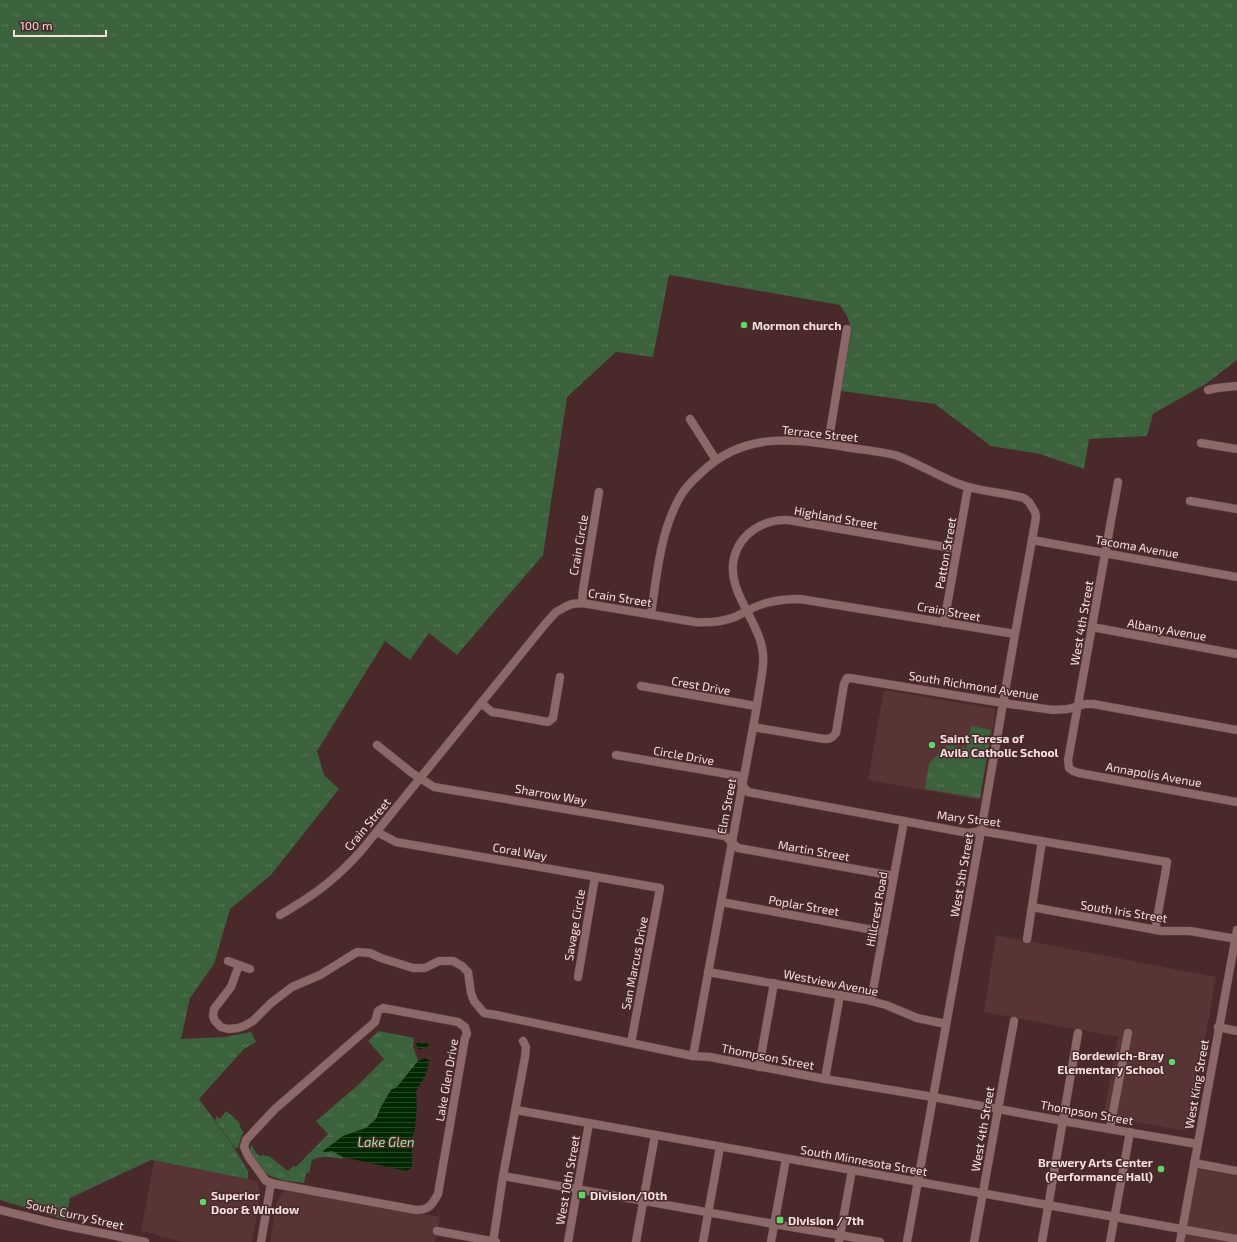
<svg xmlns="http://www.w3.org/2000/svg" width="1237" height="1242" font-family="'Exo 2',sans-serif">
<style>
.built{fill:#593435}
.grass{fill:url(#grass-tufts)}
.water{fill:url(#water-rules)}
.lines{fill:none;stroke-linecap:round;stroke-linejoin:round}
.minor-casing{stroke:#624748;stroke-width:9}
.minor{stroke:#8c6868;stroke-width:8}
.poi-dot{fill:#61d56a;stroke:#49292a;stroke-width:1.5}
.labels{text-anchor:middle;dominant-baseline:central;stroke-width:3;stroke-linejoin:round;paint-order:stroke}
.poi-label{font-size:12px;font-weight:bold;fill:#f5e0e0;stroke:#49292a;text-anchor:start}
.street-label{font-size:12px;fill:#f5e0e0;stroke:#49292a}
.water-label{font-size:13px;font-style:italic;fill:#a0e2a2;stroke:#49292a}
</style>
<defs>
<pattern id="grass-tufts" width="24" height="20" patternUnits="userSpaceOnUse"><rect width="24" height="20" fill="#3b613d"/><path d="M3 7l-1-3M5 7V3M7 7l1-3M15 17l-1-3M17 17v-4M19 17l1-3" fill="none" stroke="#587759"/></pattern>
<pattern id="water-rules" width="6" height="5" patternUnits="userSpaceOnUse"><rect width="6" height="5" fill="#002903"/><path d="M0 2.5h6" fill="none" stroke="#264827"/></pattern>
</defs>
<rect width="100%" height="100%" fill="#49292a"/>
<g class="built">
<path d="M884,690L996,709L980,800L868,780Z"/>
<path d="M996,935L1216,977L1200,1067L1196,1077L1187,1131L1103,1117L1118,1037L984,1012Z"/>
<path d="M154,1161L248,1179L257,1182L259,1189L260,1196L252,1242H186L160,1237L156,1234L141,1231Z"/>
<path d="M1193,1168L1237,1176V1242H1180Z"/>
<path d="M290,1190L440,1217L435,1242H270L277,1201L280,1196L284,1192Z"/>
</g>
<g class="grass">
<path d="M0,0H1237V360L1207,383L1153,414L1147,436L1089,439L1084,469L1040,454L991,446L935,404L841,391L851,328L847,316L840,305L669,275L653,357L616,352L567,397L543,555L457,655L429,633L410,660L385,641L317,751L324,775L339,789L271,875L230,909L214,964L190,998L181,1039L226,1037L251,1032L256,1042L244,1049L199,1099L231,1143L248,1171V1179L151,1160L70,1198L66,1220L0,1200Z"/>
<path d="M971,726L991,730L980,798L925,789L929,763L948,745L967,748Z"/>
<path d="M379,1031L414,1038L413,1046L418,1061L397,1087L391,1090L381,1107L376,1119L366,1128L343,1136L324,1152L332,1151L343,1157V1159C332,1157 322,1155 312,1160L309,1173H306L304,1183C295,1182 275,1180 267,1174C260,1168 255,1158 250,1151V1149L251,1145C256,1149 255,1156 262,1156L263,1154L265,1156H269L288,1171L293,1166L296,1167L328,1134L316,1121L358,1085L384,1059L368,1041Z"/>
<path d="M226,1111L239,1122L241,1129L244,1132L241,1137L238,1148H235L215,1120L217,1116L220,1119Z"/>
</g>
<g class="water">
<path d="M417,1042L422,1044L427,1042L429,1046L419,1050L416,1044Z"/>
<path d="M425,1058L429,1060L428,1067L425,1076L416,1091L417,1105L415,1128L411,1142L412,1149V1165L410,1169L406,1171L343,1157L332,1151L324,1152L323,1151L343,1136L366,1128L376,1119L381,1107L391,1090L397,1087L419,1060Z"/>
</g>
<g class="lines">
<defs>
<g id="minor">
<path d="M1208,390L1217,388L1237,386"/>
<path d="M690,419L716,460"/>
<path d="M1201,443L1237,449"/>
<path d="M828,444L847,329"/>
<path d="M1118,482L1068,760L1069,768L1073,771L1079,773L1237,802"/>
<path d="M1190,501L1237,509"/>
<path d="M1032,540L1237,577"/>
<path d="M582,603L583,590L599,492"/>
<path d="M651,614C657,575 660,532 680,497C685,487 694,479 702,472C744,431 798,438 851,448C864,450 886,452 898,456C919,464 938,476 959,484C980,492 1003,492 1024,498L1029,502L1035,512L1036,517L1032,540L1015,634L981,831L907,1242"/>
<path d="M944,623L968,487"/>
<path d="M1092,627L1237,654"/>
<path d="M641,686L756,706"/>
<path d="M481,703L492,712L499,713L548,722L553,718L560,677"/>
<path d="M753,727L824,739C830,739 832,738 836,733L844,684L847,678H850L1003,703L1053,710L1068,709L1085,704H1093L1237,730"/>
<path d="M377,745L412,773L434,787L725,836L738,848L894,876"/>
<path d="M616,755L739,776L742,785L748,792L968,833L981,831L1167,862L1166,869L1155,930"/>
<path d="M377,832L396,842L660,888L631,1043"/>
<path d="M721,902L884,932"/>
<path d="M1032,907L1162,931H1190L1237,939"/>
<path d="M280,915C297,905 314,895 329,882C341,872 351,862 361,851L546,623L556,612L567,606L572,604L582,603L695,622C708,623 722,622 735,617C745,612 755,606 766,603C777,600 789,599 800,599L1015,634"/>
<path d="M1027,939L1042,841"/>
<path d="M228,961L250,969"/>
<path d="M239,965L231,987L214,1009L213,1016L215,1021L221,1027L228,1029L238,1028L244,1026L253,1021L271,1003L292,987L320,975L357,952L370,953L381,958L413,968H425L439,961H453L462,966L468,972L471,993L474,1001L484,1013L496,1015L693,1056L710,1057L825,1079L933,1097L1063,1121L1197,1144"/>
<path d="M708,972L867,1000L886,1005L917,1018L946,1024"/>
<path d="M578,977L595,877"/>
<path d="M871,1001L904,821"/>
<path d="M383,1008L458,1022L465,1027L467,1034L465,1038L438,1194C432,1205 429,1210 416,1210L275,1184L266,1181L248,1156L244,1147L246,1140L275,1109L375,1022L378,1011Z"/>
<path d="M1218,1027L1237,1031"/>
<path d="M693,1056C708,973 723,891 738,809C744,775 751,740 757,705C759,691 762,677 763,664C767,626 725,595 734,558C740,533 764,519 788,520L957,549"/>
<path d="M759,1067L774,983"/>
<path d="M825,1079L840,995"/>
<path d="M516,1110L1115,1217L1237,1239"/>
<path d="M1110,1128L1128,1033"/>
<path d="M1194,1163L1237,1171"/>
<path d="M503,1176L774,1224L880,1242"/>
<path d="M0,1210L57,1224L145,1242"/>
<path d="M437,1231L496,1242"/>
<path d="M261,1242L271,1183"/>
<path d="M493,1242L503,1176L525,1057L526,1047L523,1041"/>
<path d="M568,1242L589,1123"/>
<path d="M636,1242L655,1135"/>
<path d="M703,1242L720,1147"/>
<path d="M771,1242L786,1159"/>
<path d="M839,1242L852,1170"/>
<path d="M974,1242L1014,1021"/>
<path d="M1042,1242L1078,1033"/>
<path d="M1110,1242L1130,1132"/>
<path d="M1180,1242L1237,930"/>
</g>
</defs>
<use href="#minor" class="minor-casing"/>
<use href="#minor" class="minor"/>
</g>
<g class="poi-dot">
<circle cx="744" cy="325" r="4"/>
<circle cx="932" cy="745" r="4"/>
<circle cx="1172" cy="1062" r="4"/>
<circle cx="1161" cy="1169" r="4"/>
<rect x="578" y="1191" width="8" height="8" rx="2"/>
<circle cx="203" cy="1202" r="4"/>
<rect x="776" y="1216" width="8" height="8" rx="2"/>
</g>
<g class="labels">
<g class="poi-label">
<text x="752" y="325">Mormon church</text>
<text x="940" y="738">Saint Teresa of<tspan x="940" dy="14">Avila Catholic School</tspan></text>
<text x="1164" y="1055" text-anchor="end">Bordewich-Bray<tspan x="1164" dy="14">Elementary School</tspan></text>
<text x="1153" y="1162" text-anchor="end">Brewery Arts Center<tspan x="1153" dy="14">(Performance Hall)</tspan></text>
<text x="211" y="1195">Superior<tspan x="211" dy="14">Door &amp; Window</tspan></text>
<text x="590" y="1195">Division/10th</text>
<text x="788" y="1220">Division / 7th</text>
</g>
<g class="street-label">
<text transform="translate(820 433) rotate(6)">Terrace Street</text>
<text transform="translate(836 517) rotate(10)">Highland Street</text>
<text transform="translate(578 545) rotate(-80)">Crain Circle</text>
<text transform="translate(1137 546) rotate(10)">Tacoma Avenue</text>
<text transform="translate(945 553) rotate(-80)">Patton Street</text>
<text transform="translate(620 597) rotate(9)">Crain Street</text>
<text transform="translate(949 611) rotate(10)">Crain Street</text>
<text transform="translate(1081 623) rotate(-80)">West 4th Street</text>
<text transform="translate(1167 629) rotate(10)">Albany Avenue</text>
<text transform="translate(701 685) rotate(10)">Crest Drive</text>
<text transform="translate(974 685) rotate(9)">South Richmond Avenue</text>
<text transform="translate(684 755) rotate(10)">Circle Drive</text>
<text transform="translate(1154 774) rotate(10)">Annapolis Avenue</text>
<text transform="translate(551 794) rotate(10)">Sharrow Way</text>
<text transform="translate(726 806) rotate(-79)">Elm Street</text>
<text transform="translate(969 818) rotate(7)">Mary Street</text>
<text transform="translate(367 824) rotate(-50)">Crain Street</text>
<text transform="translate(814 850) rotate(10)">Martin Street</text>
<text transform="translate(520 851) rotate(10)">Coral Way</text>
<text transform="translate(961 875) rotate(-80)">West 5th Street</text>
<text transform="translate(804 905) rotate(10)">Poplar Street</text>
<text transform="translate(876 909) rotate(-80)">Hillcrest Road</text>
<text transform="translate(1124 911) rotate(9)">South Iris Street</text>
<text transform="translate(574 925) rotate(-80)">Savage Circle</text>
<text transform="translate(634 963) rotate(-79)">San Marcus Drive</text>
<text transform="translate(831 982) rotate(11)">Westview Avenue</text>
<text transform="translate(768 1056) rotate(11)">Thompson Street</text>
<text transform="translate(446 1080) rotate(-80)">Lake Glen Drive</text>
<text transform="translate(1196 1084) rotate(-80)">West King Street</text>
<text transform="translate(1087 1112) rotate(10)">Thompson Street</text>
<text transform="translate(982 1129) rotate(-80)">West 4th Street</text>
<text transform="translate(864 1160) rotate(10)">South Minnesota Street</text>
<text transform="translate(567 1180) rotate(-80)">West 10th Street</text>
<text transform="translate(75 1214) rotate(13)">South Curry Street</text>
</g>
<g class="water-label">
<text x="386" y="1142">Lake Glen</text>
</g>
</g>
<path d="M14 30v6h92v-6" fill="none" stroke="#f5e0e0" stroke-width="2"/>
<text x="20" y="30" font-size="12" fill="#f5e0e0" stroke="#49292a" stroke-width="3" paint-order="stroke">100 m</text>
</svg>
